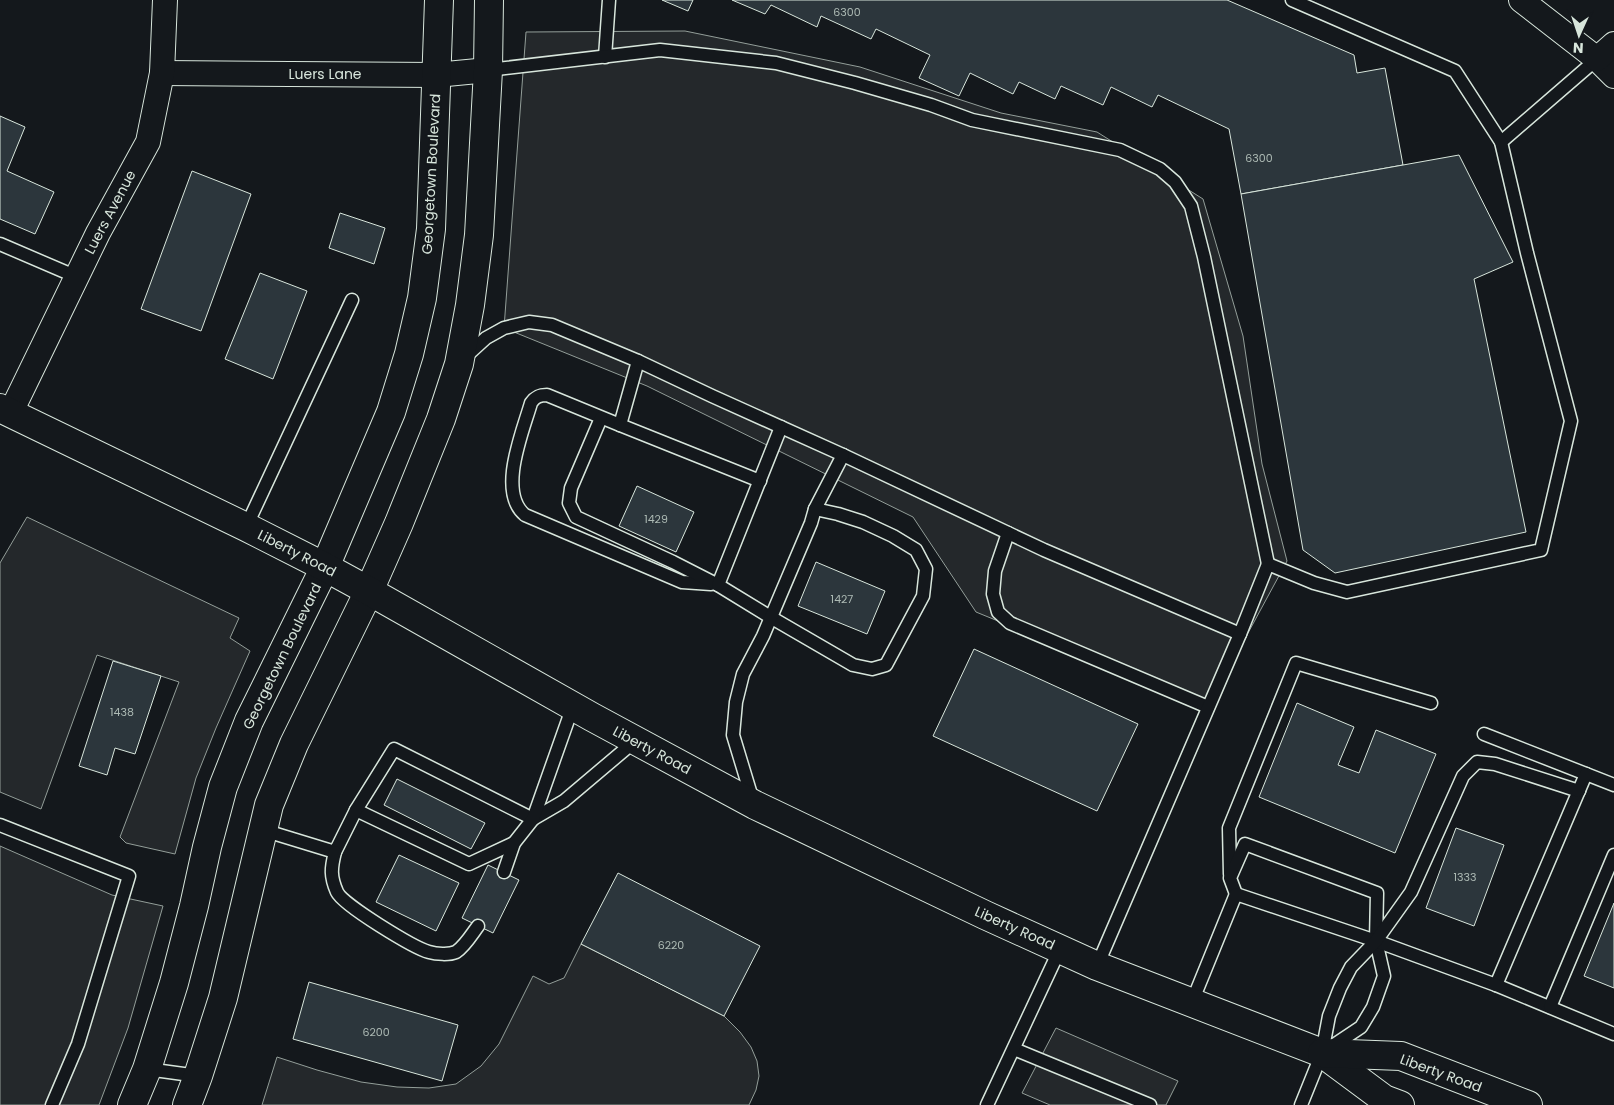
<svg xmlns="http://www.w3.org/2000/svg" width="1614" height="1105" font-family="Poppins,sans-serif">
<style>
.parking{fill:#24282b;stroke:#939e99}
.building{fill:#2c363c;stroke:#d8e6dc}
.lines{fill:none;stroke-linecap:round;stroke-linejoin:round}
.lane-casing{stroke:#d8e6dc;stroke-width:15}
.street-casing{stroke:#d8e6dc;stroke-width:26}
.secondary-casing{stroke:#d8e6dc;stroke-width:30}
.primary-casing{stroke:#d8e6dc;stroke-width:30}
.lane{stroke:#14181c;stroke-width:12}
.street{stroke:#14181c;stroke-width:24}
.secondary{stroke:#14181c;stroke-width:28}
.primary{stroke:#14181c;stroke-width:28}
.labels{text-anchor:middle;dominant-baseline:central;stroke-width:4;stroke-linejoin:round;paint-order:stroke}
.number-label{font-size:11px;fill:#adbab4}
.street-label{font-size:14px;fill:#d8e6dc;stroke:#14181c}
</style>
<rect width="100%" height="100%" fill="#14181c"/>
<g class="parking">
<path d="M685,31L860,67L1001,113L1097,132L1203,199L1243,336L1262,464L1287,561L1208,707L976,612L913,517L647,386L504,328L526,32Z"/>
<path d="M27,517L239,618L230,638L250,651L216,728L196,778L175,854L126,843L120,837L179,682L97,655L41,809L0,792V563Z"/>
<path d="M0,846L112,895L163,906L128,1028L99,1105H0Z"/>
<path d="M581,944L724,1016L740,1032L751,1047L757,1061L759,1076L756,1090L749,1105H262L277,1057L317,1070L361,1082L397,1087L429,1088L456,1084L481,1066L499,1044L533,976L549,984L564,978Z"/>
<path d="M1056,1028L1178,1081L1166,1105H1050L1022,1093Z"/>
</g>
<g class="building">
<path d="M662,0H693L688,11Z"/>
<path d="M732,0H1227L1354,55L1357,73L1385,68L1403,165L1241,194L1229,129L1158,95L1152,107L1111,87L1103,105L1061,86L1055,99L1019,82L1013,94L970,73L959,96L919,78L930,55L876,29L871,39L821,16L817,27L771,5L765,14Z"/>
<path d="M0,116L25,127L7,171L54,192L35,234L0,219Z"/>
<path d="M1459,155L1513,262L1474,279L1526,532L1335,573L1303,550L1241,194Z"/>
<path d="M192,171L251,194L201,331L141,309Z"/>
<path d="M340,213L385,228L374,264L329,248Z"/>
<path d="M260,273L307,291L273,379L225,359Z"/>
<path d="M637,486L694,512L676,552L619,526Z"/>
<path d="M816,562L885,591L867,634L798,606Z"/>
<path d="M974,649L1138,724L1097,811L933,736Z"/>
<path d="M113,661L161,676L135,754L115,748L107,775L79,766Z"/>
<path d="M1297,703L1354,727L1338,765L1359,773L1376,730L1436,754L1395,853L1259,797Z"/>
<path d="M397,779L485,823L471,849L384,805Z"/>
<path d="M1456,828L1504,845L1474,926L1426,908Z"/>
<path d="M399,855L459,883L436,931L376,902Z"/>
<path d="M488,865L519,880L493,933L462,918Z"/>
<path d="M618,873L760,946L724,1016L581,944Z"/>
<path d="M1614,903V988L1584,976Z"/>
<path d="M309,982L458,1025L442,1081L293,1039Z"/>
</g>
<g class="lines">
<defs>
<g id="lane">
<path d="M605,57L609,0"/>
<path d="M488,70L660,50L776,63L855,83L931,105L972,120L1120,150L1160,169L1175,182L1191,206L1204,257L1268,564"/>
<path d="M1501,142L1597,59"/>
<path d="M0,244L77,277"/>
<path d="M464,358L486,338L504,328L529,322L552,325L638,361L712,396L843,455L1044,550L1240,634"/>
<path d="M638,361L620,425L547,395C539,395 535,397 531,403C523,431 497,492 525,515L682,582L711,584"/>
<path d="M601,418L571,488L569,503L576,517L673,562L718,585L772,618L853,665L872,669L886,665L923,596L926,569L916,550L893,536L863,522L838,514L815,509"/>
<path d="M620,425L760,481"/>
<path d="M246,527L352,300"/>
<path d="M1008,533L995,571L993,594L998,612L1010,623L1208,707"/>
<path d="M718,585L781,427"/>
<path d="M1484,734L1614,785"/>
<path d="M753,801L733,735L736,702L743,674L763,636L811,523L815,509L843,455"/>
<path d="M356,810L469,864L514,843"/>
<path d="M533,819L564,801L635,741"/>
<path d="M0,825L129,876L78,1044L52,1105"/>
<path d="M263,830L335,852L356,810L394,749L533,819"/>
<path d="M335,852C331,868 330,876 337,892C343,905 414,948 429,952C436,954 449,955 456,952C465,946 472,934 478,926"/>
<path d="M504,872L514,843L533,819L573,706"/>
<path d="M1230,874L1229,828L1296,663L1431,703"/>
<path d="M1236,894L1230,878L1245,844L1377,893L1376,941L1384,976L1373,1007L1361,1027L1328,1049"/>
<path d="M1097,966L1240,634L1268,564L1314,583L1347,592L1541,550L1571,421L1527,253L1501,142L1455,71L1292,0"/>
<path d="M1496,985L1586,774"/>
<path d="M1192,1002L1236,894L1376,941L1496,985L1614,1034"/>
<path d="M1550,1007L1614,855"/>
<path d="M1014,1049L1150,1105"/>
<path d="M147,1069L198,1076"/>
<path d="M987,1105L1060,949"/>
<path d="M1301,1105L1322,1053L1329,1016L1340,988L1351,967L1376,941L1411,892L1463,776L1477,762L1495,764L1579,791"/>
</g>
<g id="street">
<path d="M1521,0L1597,59L1614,76"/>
<path d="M1597,59L1614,44"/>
<path d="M162,73L436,75L488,70"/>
<path d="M11,412L98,233L148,142L162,73L165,0"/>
</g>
<g id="secondary">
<path d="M132,1105L147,1069L174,983L194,906L207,847L223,787L249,721L325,567L391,412L409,354L422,298L431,229L439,0"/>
<path d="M187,1105L198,1076L223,998L269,805L294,744L369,591L399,523L441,419L459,364L470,305L479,235L488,70L489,0"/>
</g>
<g id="primary">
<path d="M0,408L246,527L325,567L369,591L592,717L755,805L985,915L1097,966L1322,1053L1384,1099L1400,1105"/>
<path d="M1322,1053L1401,1056L1528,1105"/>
</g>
</defs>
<use href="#lane" class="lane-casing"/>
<use href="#street" class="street-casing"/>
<use href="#secondary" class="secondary-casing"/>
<use href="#primary" class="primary-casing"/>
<use href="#lane" class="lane"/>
<use href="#street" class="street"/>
<use href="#secondary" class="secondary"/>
<use href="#primary" class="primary"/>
</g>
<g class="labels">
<g class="number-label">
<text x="847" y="12">6300</text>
<text x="1259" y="158">6300</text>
<text x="656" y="519">1429</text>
<text x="842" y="599">1427</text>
<text x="122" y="712">1438</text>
<text x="1465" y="877">1333</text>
<text x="671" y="945">6220</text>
<text x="376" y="1032">6200</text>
</g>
<g class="street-label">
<text x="325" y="74">Luers Lane</text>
<text transform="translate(431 174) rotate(-87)">Georgetown Boulevard</text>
<text transform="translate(110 212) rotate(-62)">Luers Avenue</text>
<text transform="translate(297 553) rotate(27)">Liberty Road</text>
<text transform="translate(282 656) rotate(-64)">Georgetown Boulevard</text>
<text transform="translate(652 750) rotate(28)">Liberty Road</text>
<text transform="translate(1015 928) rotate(24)">Liberty Road</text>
<text transform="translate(1441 1073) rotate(20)">Liberty Road</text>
</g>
</g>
<g transform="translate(1579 35) rotate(183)" stroke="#14181c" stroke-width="4" paint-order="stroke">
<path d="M0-4L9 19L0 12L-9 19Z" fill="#d8e6dc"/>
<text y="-8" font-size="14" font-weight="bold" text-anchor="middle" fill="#d8e6dc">N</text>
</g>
</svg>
